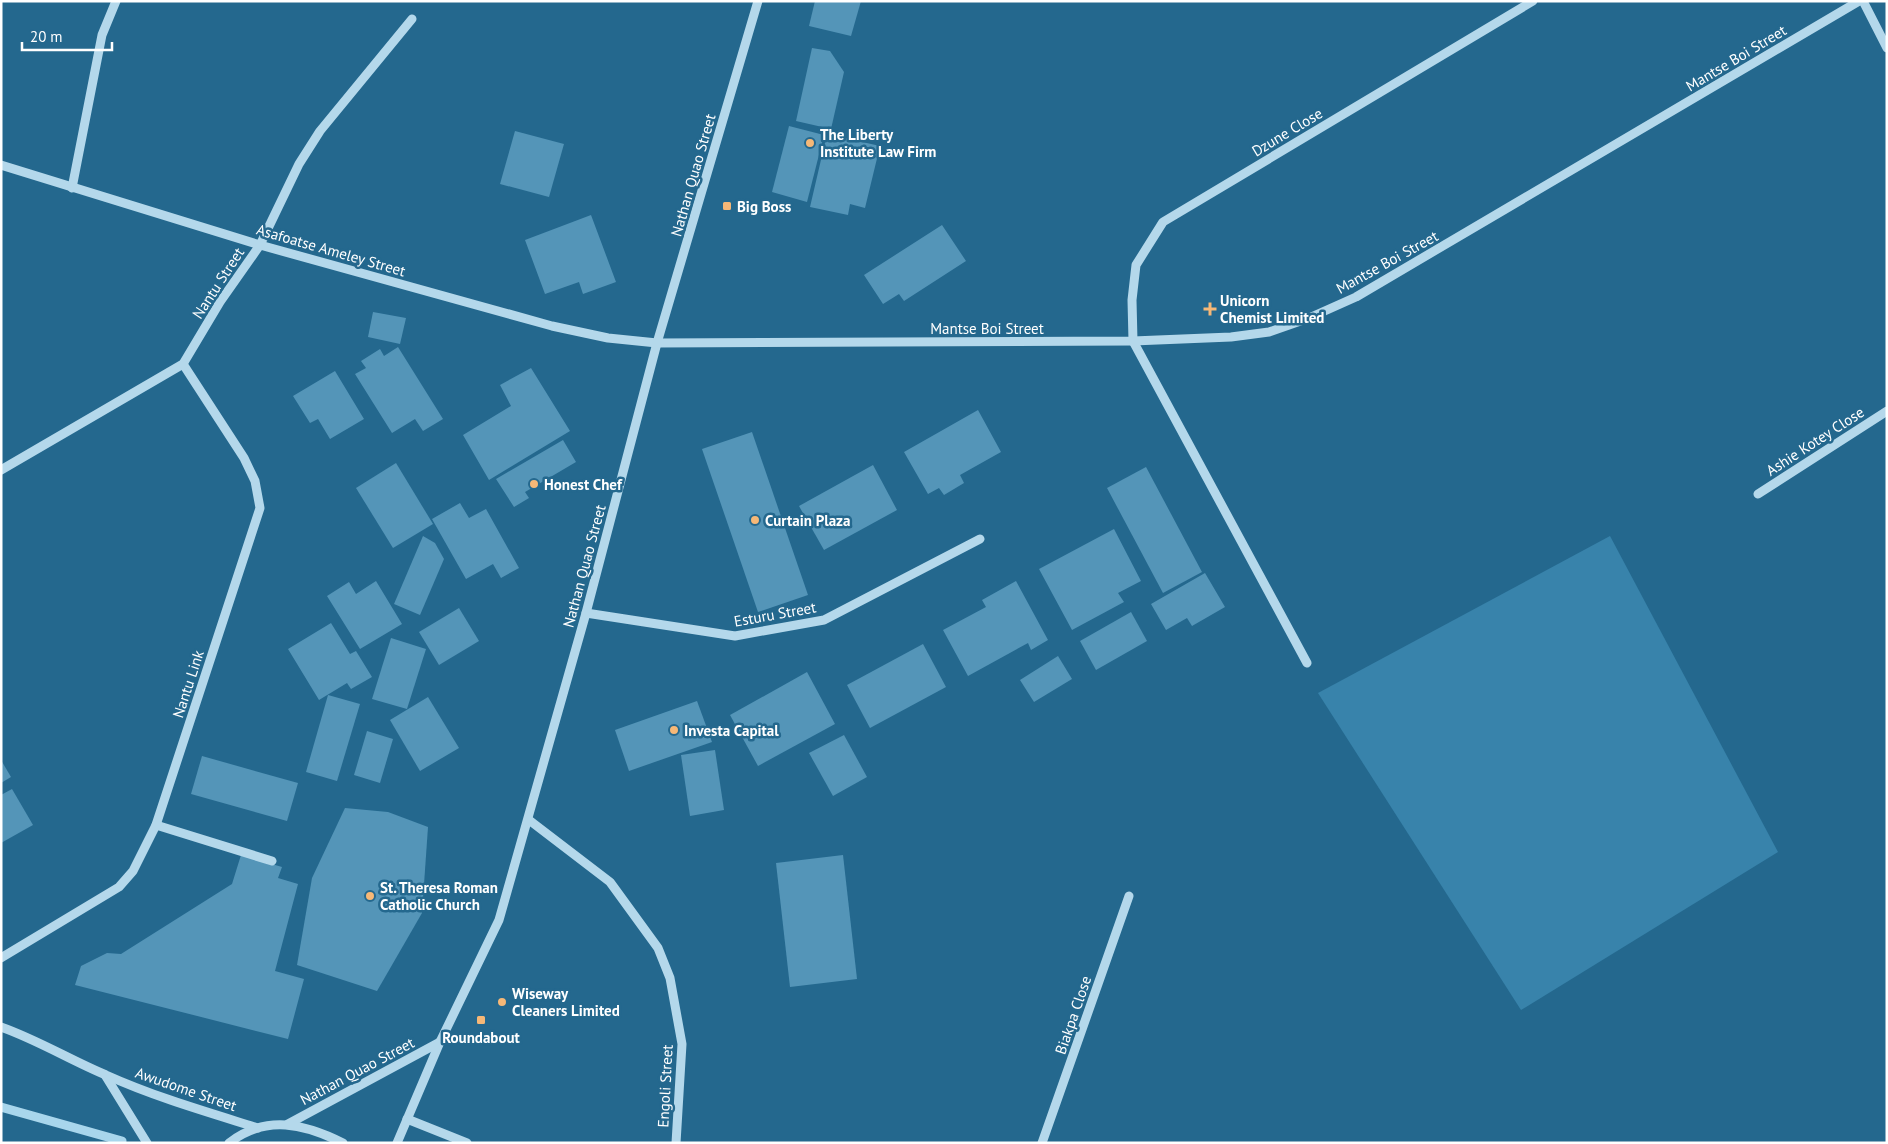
<svg xmlns="http://www.w3.org/2000/svg" width="1888" height="1144" font-family="'PT Sans',sans-serif">
<style>
.green{fill:#3883ab}
.lines{fill:none;stroke-linecap:round;stroke-linejoin:round}
.stream{stroke:#a8d6ec;stroke-width:9}
.building{fill:#5495b8}
.minor{stroke:#b4d8eb;stroke-width:9}
.poi-dot{fill:#f6b877;stroke:#24688e;stroke-width:2}
.labels{text-anchor:middle;dominant-baseline:central;stroke-width:5;stroke-linejoin:round;paint-order:stroke}
.street-label{font-size:15px;fill:#fff;stroke:#24688e}
.poi-label{font-size:15px;font-weight:bold;fill:#fff;stroke:#24688e;text-anchor:start}
</style>
<rect width="100%" height="100%" fill="#24688e"/>
<path class="green" d="M1610,536L1778,852L1521,1010L1318,693Z"/>
<g class="lines">
<path class="stream" d="M1,1107L122,1141"/>
</g>
<g class="building">
<path d="M815,1H861L851,36L809,26Z"/>
<path d="M812,48L830,51L844,72L831,129L796,121Z"/>
<path d="M789,126L824,135L807,202L772,192Z"/>
<path d="M515,131L564,144L549,197L500,184Z"/>
<path d="M827,134L880,146L865,208L850,204L848,215L810,207Z"/>
<path d="M591,215L616,282L583,294L579,282L545,294L525,240Z"/>
<path d="M942,225L966,261L904,301L899,294L883,304L864,275Z"/>
<path d="M373,312L406,318L400,344L368,337Z"/>
<path d="M398,347L443,419L423,431L415,419L392,433L355,374L366,368L361,361L380,349L384,356Z"/>
<path d="M531,368L570,431L489,480L463,435L511,406L500,385Z"/>
<path d="M335,371L364,419L330,439L318,419L310,423L293,396Z"/>
<path d="M978,410L1001,452L960,475L964,483L944,495L939,488L928,494L904,452Z"/>
<path d="M752,432L808,595L758,612L702,449Z"/>
<path d="M563,440L576,462L525,492L529,498L514,507L496,479Z"/>
<path d="M396,463L433,524L393,548L356,488Z"/>
<path d="M873,465L897,510L824,550L799,506Z"/>
<path d="M1146,467L1202,572L1163,593L1107,488Z"/>
<path d="M460,503L469,518L486,509L519,568L501,578L493,564L466,579L432,519Z"/>
<path d="M1114,529L1141,581L1118,593L1124,602L1072,630L1039,569Z"/>
<path d="M423,536L435,543L444,559L420,615L394,604Z"/>
<path d="M1205,573L1225,607L1192,626L1187,618L1166,630L1151,604Z"/>
<path d="M376,581L402,624L360,649L327,596L349,582L356,594Z"/>
<path d="M1016,581L1048,640L1031,650L1028,643L968,676L943,630L986,607L982,600Z"/>
<path d="M459,608L479,641L439,665L419,632Z"/>
<path d="M1131,612L1147,641L1096,670L1080,641Z"/>
<path d="M331,623L350,654L356,651L372,677L351,689L347,683L319,700L288,649Z"/>
<path d="M391,638L426,649L407,709L372,699Z"/>
<path d="M923,644L946,687L870,728L847,685Z"/>
<path d="M1058,656L1072,679L1034,702L1020,680Z"/>
<path d="M807,672L835,724L758,766L730,715Z"/>
<path d="M328,695L360,704L337,781L306,772Z"/>
<path d="M428,697L459,748L420,771L390,720Z"/>
<path d="M697,701L712,742L629,771L615,730Z"/>
<path d="M367,731L393,739L380,783L354,775Z"/>
<path d="M844,735L867,777L833,796L809,753Z"/>
<path d="M715,750L724,810L690,816L681,755Z"/>
<path d="M202,756L298,783L287,821L191,794Z"/>
<path d="M1,760L11,777L1,783Z"/>
<path d="M12,789L33,825L1,843V795Z"/>
<path d="M345,808L388,812L428,827L422,913L377,991L297,965L312,878Z"/>
<path d="M241,855L282,867L278,878L298,884L275,971L304,979L288,1039L75,985L81,966L107,953L121,954L232,884Z"/>
<path d="M843,855L857,979L790,987L776,863Z"/>
</g>
<g class="lines">
<g class="minor">
<path d="M1863,1L1887,48"/>
<path d="M1,165L260,245L552,326L608,338L657,343L1133,341L1231,337L1269,332L1309,318L1356,297L1859,1"/>
<path d="M72,188L102,35L116,1"/>
<path d="M1,470L183,364L220,302L260,245L299,164L320,131L412,19"/>
<path d="M1758,494L1887,411"/>
<path d="M586,613L735,636L824,620L980,539"/>
<path d="M1307,663L1133,341L1132,300L1136,265L1163,222L1533,1"/>
<path d="M529,820L610,882L658,948L670,978L682,1044L676,1143"/>
<path d="M156,825L272,861"/>
<path d="M1,958L119,887L133,871L156,825L260,508L255,481L244,458L183,364"/>
<path d="M1,1027C38,1040 70,1060 106,1075C155,1097 207,1112 258,1128"/>
<path d="M105,1075L147,1143"/>
<path d="M407,1119L467,1143"/>
<path d="M288,1124L440,1042"/>
<path d="M229,1143C266,1114 305,1124 343,1143"/>
<path d="M397,1143L440,1042L499,920L586,613L657,343L758,1"/>
<path d="M1042,1143L1129,896"/>
</g>
</g>
<g class="poi-dot">
<circle cx="810" cy="143" r="5"/>
<rect x="722" y="201" width="10" height="10" rx="2.5"/>
<path d="M1207.5 301.5h5v5h5v5h-5v5h-5v-5h-5v-5h5z"/>
<circle cx="534" cy="484" r="5"/>
<circle cx="755" cy="520" r="5"/>
<circle cx="674" cy="730" r="5"/>
<circle cx="370" cy="896" r="5"/>
<circle cx="502" cy="1002" r="5"/>
<rect x="476" y="1015" width="10" height="10" rx="2.5"/>
</g>
<g class="labels">
<g class="street-label">
<text transform="translate(1736 58) rotate(-31)">Mantse Boi Street</text>
<text transform="translate(1287 132) rotate(-31)">Dzune Close</text>
<text transform="translate(693 175) rotate(-74)">Nathan Quao Street</text>
<text transform="translate(331 250) rotate(16)">Asafoatse Ameley Street</text>
<text transform="translate(1387 262) rotate(-29)">Mantse Boi Street</text>
<text transform="translate(218 283) rotate(-57)">Nantu Street</text>
<text x="987" y="328">Mantse Boi Street</text>
<text transform="translate(1815 441) rotate(-33)">Ashie Kotey Close</text>
<text transform="translate(584 566) rotate(-75)">Nathan Quao Street</text>
<text transform="translate(775 614) rotate(-10)">Esturu Street</text>
<text transform="translate(188 684) rotate(-72)">Nantu Link</text>
<text transform="translate(1073 1015) rotate(-71)">Biakpa Close</text>
<text transform="translate(357 1071) rotate(-28)">Nathan Quao Street</text>
<text transform="translate(665 1086) rotate(-87)">Engoli Street</text>
<text transform="translate(186 1089) rotate(19)">Awudome Street</text>
</g>
<g class="poi-label">
<text x="820" y="134">The Liberty<tspan x="820" dy="17">Institute Law Firm</tspan></text>
<text x="737" y="206">Big Boss</text>
<text x="1220" y="300">Unicorn<tspan x="1220" dy="17">Chemist Limited</tspan></text>
<text x="544" y="484">Honest Chef</text>
<text x="765" y="520">Curtain Plaza</text>
<text x="684" y="730">Investa Capital</text>
<text x="380" y="887">St. Theresa Roman<tspan x="380" dy="17">Catholic Church</tspan></text>
<text x="512" y="993">Wiseway<tspan x="512" dy="17">Cleaners Limited</tspan></text>
<text x="481" y="1037" text-anchor="middle">Roundabout</text>
</g>
</g>
<rect width="1888" height="1144" fill="none" stroke="#ffffff" stroke-width="5"/>
<path d="M22 42v8h90v-8" fill="none" stroke="#ffffff" stroke-width="2.5"/>
<text x="30" y="42" font-size="15" fill="#ffffff" stroke="#24688e" stroke-width="4" paint-order="stroke">20 m</text>
</svg>
